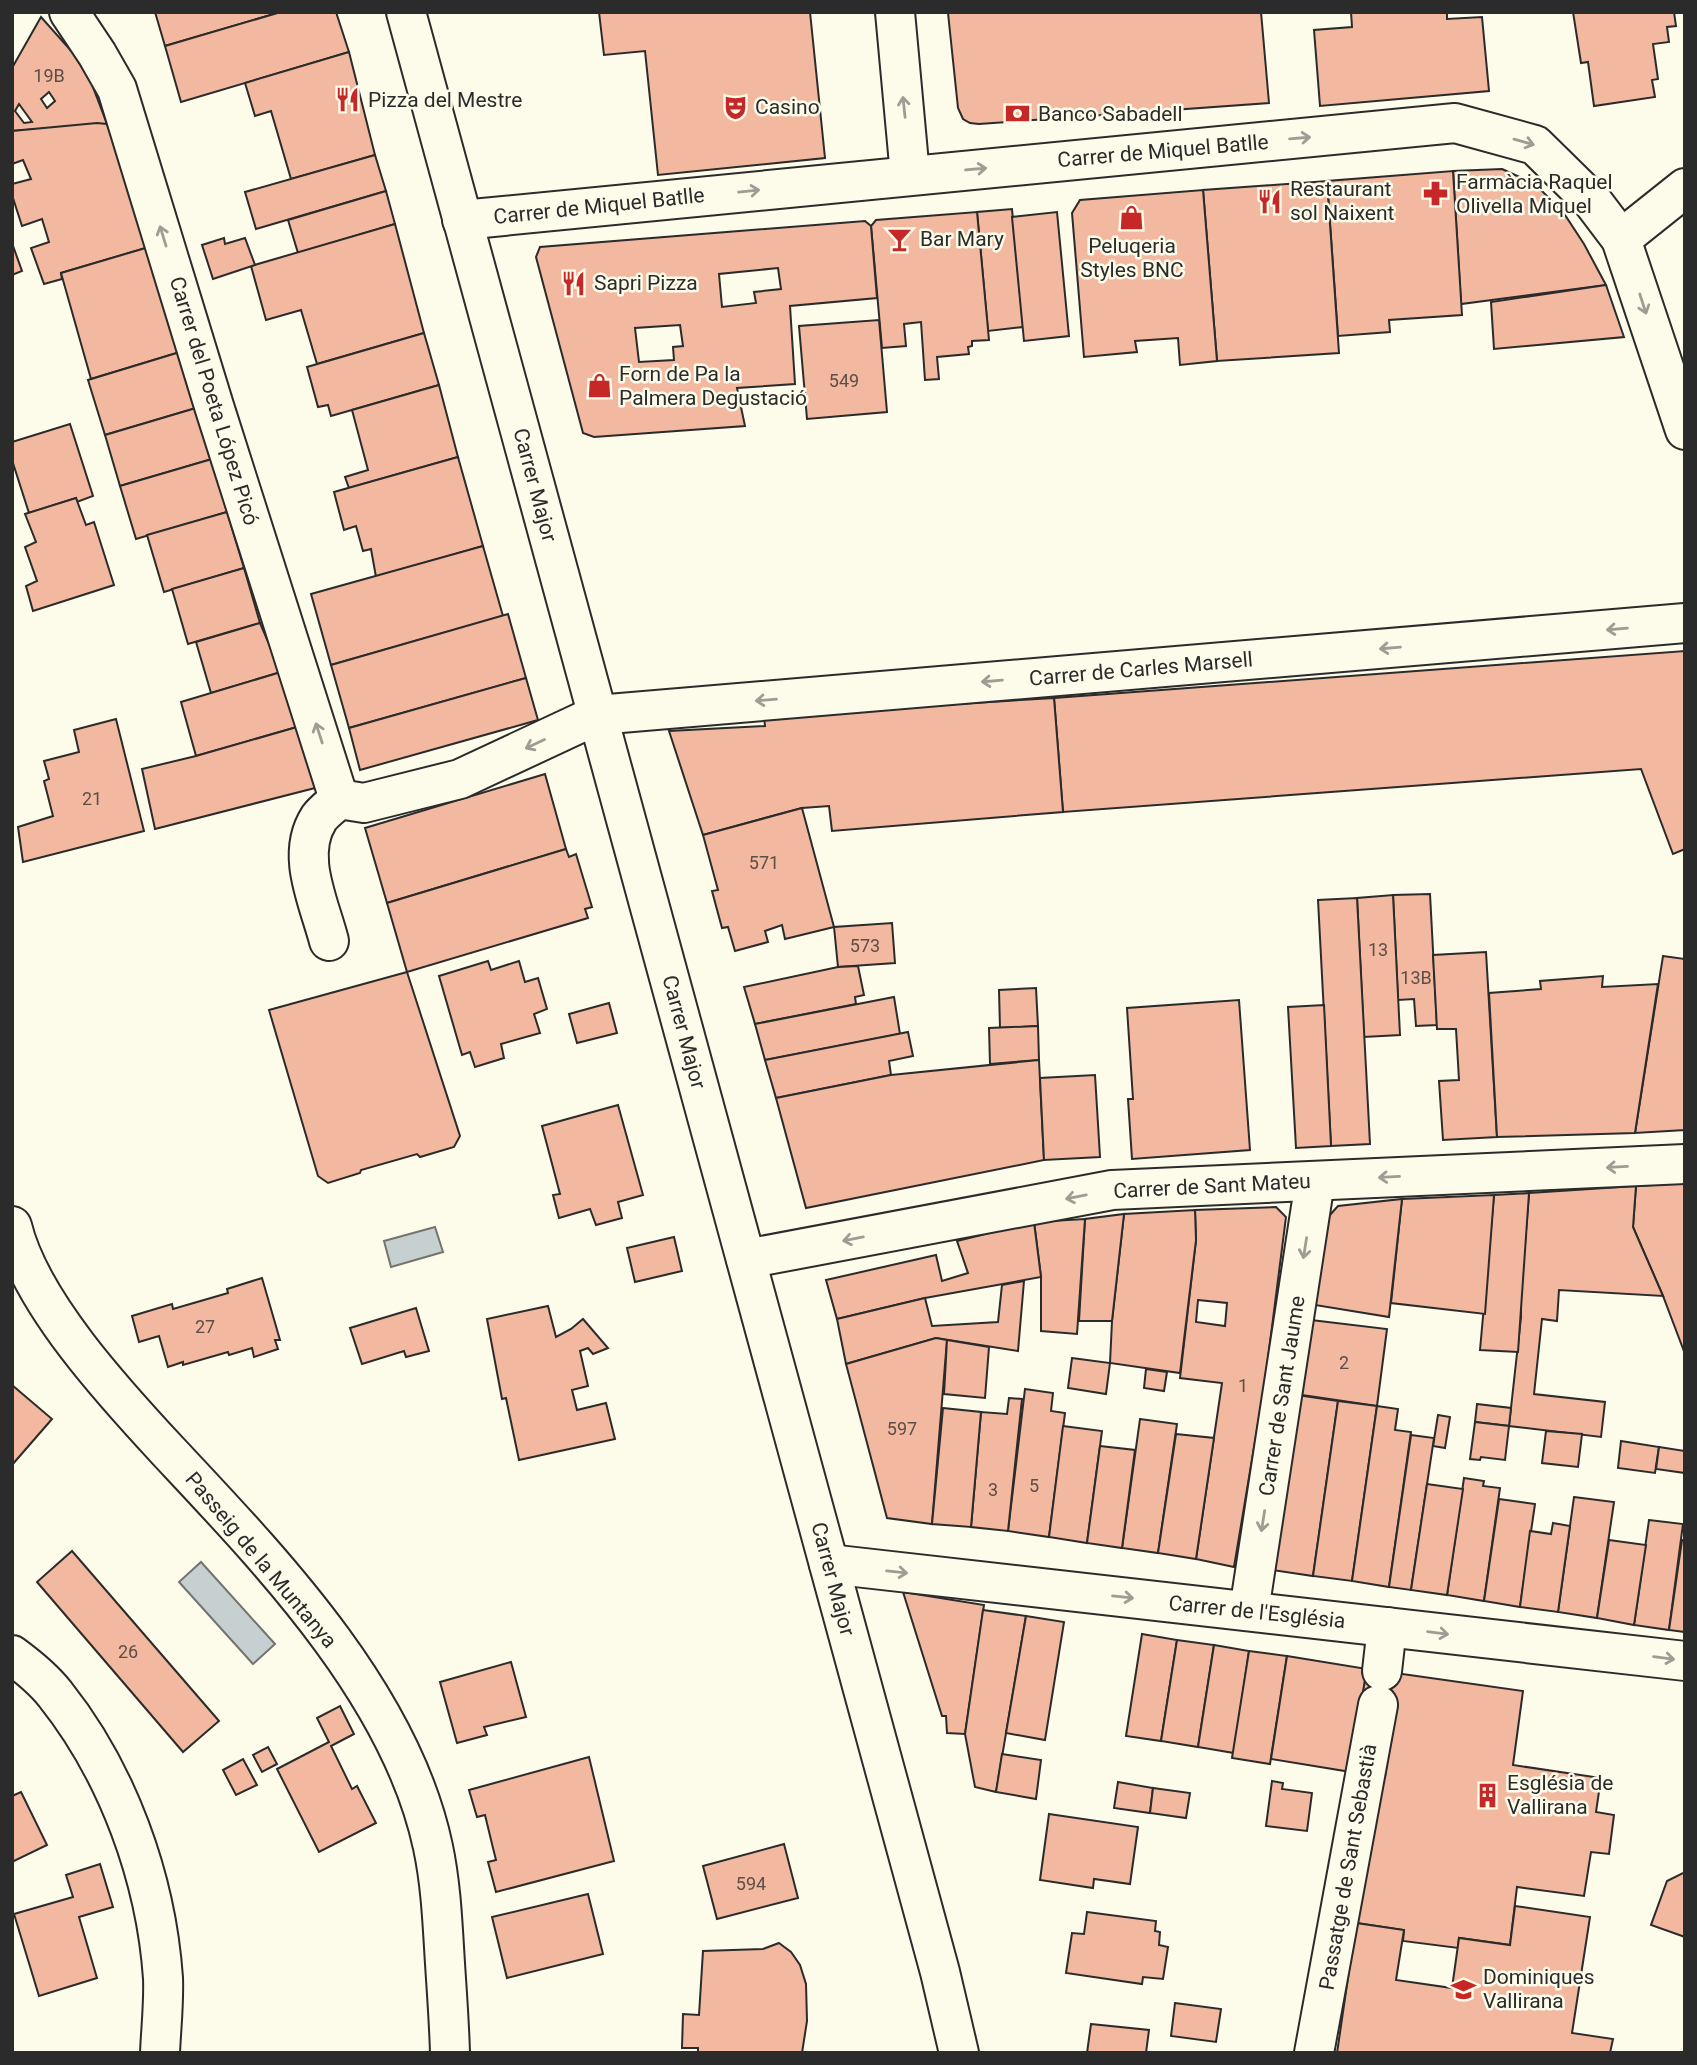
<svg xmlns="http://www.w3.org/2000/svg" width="1697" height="2065" font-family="Roboto,sans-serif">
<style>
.water{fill:#c7d0d0;stroke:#74746e;stroke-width:2}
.building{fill:#f2b8a0;stroke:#2b2b2b;stroke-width:2;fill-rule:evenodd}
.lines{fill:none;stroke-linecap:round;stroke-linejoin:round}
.minor-casing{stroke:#2b2b2b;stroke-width:42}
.minor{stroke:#fdfbea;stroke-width:38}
.oneway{stroke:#9e9d94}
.labels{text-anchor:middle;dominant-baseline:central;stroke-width:5;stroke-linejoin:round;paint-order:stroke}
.number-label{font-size:18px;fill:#5d4e48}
.poi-label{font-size:21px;fill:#2b2b2b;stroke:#fdfbea;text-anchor:start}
.street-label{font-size:21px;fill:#2b2b2b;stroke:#fdfbea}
</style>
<rect width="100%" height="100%" fill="#fdfbea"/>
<g class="water">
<path d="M435,1227L443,1252L391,1267L384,1241Z"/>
<path d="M201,1562L275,1644L253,1664L179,1582Z"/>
</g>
<g class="building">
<path d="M155,12H281L165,46Z"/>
<path d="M281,12H336L349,52L181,102L165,46Z"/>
<path d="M599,12H810L825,158L658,175L645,51L604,55Z"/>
<path d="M962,12H1261L1269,103L979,124L970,123L963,119L958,108L948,13Z"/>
<path d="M1351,12H1447V19L1482,17L1489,91L1320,106L1314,30L1352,27Z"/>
<path d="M1573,12H1674L1676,26L1667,27L1669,42L1653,44L1658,79L1652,80L1655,97L1594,106L1588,62L1581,63Z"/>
<path d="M41,17L74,54L91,82L107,124L12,131V68ZM49,92L55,101L47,108L41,99ZM19,104L32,122L24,123L15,111Z"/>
<path d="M349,52L375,155L291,179L271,111L255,116L245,83Z"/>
<path d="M97,123L107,124L149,247L61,273L62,279L44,284L31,248L49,242L42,219L22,226L12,195V184L31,179L23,160L12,164V131Z"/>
<path d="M375,155L386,191L256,229L245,192Z"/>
<path d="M1502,169L1535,184L1563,212L1584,244L1606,285L1461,304L1453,171Z"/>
<path d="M1453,171L1462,315L1389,320L1390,332L1338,336L1327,181Z"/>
<path d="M1327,181L1339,353L1217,361L1203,190Z"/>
<path d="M1203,190L1217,361L1180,365L1178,338L1135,341L1137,352L1084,357L1072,213L1080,200Z"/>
<path d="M386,191L395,224L298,253L288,220Z"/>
<path d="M1012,209L1023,327L988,331L977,212Z"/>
<path d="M977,212L989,340L972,341V346L968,347L969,354L937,357L939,379L925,380L921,322L904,324L906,346L882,348L871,226L876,220Z"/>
<path d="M1057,212L1069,336L1024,341L1012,217Z"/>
<path d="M865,221L871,226L877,298L790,306L795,384L737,388L745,426L594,437L583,433L536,257L540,247ZM778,268L781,289L754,292L756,303L722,307L719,274ZM680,325L683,346L673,347L674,360L639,362L635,328Z"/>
<path d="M395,224L424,333L317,364L301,310L266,320L251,266Z"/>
<path d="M224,238L225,244L245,238L255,265L213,279L202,245Z"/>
<path d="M12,243L22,271L12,275Z"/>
<path d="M149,247L180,352L91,379L61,273Z"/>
<path d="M1606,285L1624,337L1494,349L1491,302Z"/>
<path d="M879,320L887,412L807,419L799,326Z"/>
<path d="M424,333L439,385L331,416L328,405L318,407L307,367Z"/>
<path d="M180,352L196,408L105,435L88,380Z"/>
<path d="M439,385L458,457L349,488L345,477L368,470L352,410Z"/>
<path d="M196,408L212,459L120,486L105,435Z"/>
<path d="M70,424L93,496L77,502L76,498L29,513L12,460V442Z"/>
<path d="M458,457L483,546L376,577L371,549L363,551L356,526L344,530L334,492Z"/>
<path d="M212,459L227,512L136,539L120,486Z"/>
<path d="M76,498L86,525L94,522L114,585L33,611L26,586L37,581L25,547L36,542L25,514Z"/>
<path d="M227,512L244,568L164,592L147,535Z"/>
<path d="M483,546L503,616L331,665L311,594Z"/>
<path d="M244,568L260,623L188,644L172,589Z"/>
<path d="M508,614L526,678L349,728L331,665Z"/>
<path d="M260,623L281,672L211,693L196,642Z"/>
<path d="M1685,651V849L1673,854L1641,769L1063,812L1054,698Z"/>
<path d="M281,672L297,727L196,756L181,702Z"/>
<path d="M526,678L538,720L360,770L349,728Z"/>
<path d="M1054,698L1063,812L832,831L829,806L802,808L703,835L669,731L765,726L764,716Z"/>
<path d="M116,719L144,831L23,862L18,827L53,816L44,781L49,779L44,761L79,752L74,730Z"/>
<path d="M297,727L315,788L155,829L142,769L196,756Z"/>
<path d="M545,774L566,849L387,903L365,828Z"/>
<path d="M802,808L834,927L785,939L782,925L765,931L768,942L735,951L728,927L722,928L712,891L718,890L703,835Z"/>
<path d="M566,849L569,857L576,854L592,907L585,909L588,918L407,972L387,903Z"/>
<path d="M1430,894L1437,1025L1416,1026L1414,999L1398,1000L1393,895Z"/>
<path d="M1393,895L1400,1035L1364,1037L1357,898Z"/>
<path d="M1357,898L1370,1144L1331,1146L1318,900Z"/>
<path d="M892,923L895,963L838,967L834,927Z"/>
<path d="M1486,952L1497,1137L1443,1140L1439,1081L1459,1080L1456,1029H1437L1433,955Z"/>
<path d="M1663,956L1685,959V1130L1635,1133Z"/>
<path d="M488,961L491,970L519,961L525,982L538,978L547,1009L534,1014L540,1033L501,1044L504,1058L475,1067L470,1052L462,1055L439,976Z"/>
<path d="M858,966L864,995L855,997L856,1004L755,1024L744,987L838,967Z"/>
<path d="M407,972L460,1136L454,1147L420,1157L417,1154L361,1170L360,1173L328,1183L318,1176L269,1010Z"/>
<path d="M1603,976L1602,987L1658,984L1635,1133L1497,1137L1489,993L1541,989L1540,981Z"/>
<path d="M1036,988L1038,1026L1000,1028L999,990Z"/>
<path d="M894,997L900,1034L765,1060L755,1024Z"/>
<path d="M1239,1000L1250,1150L1132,1159L1128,1099H1133L1127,1008Z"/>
<path d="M609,1003L617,1033L577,1043L569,1014Z"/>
<path d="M1324,1005L1331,1146L1296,1148L1288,1007Z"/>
<path d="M1038,1026L1039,1060L990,1064L989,1028Z"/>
<path d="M908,1032L913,1056L889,1061L891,1075L776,1098L765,1060Z"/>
<path d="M1039,1060L1044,1160L806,1208L776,1098L891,1075Z"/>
<path d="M1095,1075L1100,1157L1044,1160L1040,1078Z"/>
<path d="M618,1105L643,1195L618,1202L622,1218L596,1225L590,1209L559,1218L553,1195L560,1194L542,1126Z"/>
<path d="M1685,1183V1354L1663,1296L1633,1227L1636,1186Z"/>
<path d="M1636,1186L1633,1227L1663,1296L1559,1290L1557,1321L1542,1319L1534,1394L1605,1402L1601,1437L1509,1426L1521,1317V1295L1529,1193Z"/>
<path d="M1529,1193L1518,1352L1480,1350L1494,1195Z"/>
<path d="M1494,1195L1485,1314L1391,1303L1402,1199Z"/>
<path d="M1402,1199L1389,1317L1315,1305L1329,1216L1338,1206Z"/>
<path d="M1276,1207L1286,1217L1265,1382L1234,1567L1196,1559L1222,1383L1180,1378L1196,1240L1195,1210ZM1198,1300L1227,1303L1225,1326L1196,1322Z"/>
<path d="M1195,1210L1196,1240L1180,1373L1110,1363L1112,1321L1124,1214Z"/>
<path d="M1124,1214L1112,1321H1079L1085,1219Z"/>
<path d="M1085,1219L1077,1334L1041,1331V1277L1034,1222Z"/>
<path d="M1034,1222L1041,1277L925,1298L837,1319L826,1280L936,1255L942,1281L968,1273L957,1241Z"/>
<path d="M674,1237L682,1271L635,1282L627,1248Z"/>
<path d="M262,1278L280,1340H275L278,1349L254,1357L252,1348L229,1355L228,1352L183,1365V1362L168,1367L159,1336L139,1342L132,1316L172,1304L173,1309L228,1293L227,1289Z"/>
<path d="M1024,1281L1018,1351L936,1338L846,1364L837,1319L925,1298L932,1326L998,1322L1002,1285Z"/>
<path d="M548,1306L556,1337L571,1329L583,1319L608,1348L593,1354L588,1348L580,1351L588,1386L572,1390L577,1410L606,1403L615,1439L519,1460L506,1398L502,1399L487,1319Z"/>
<path d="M416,1308L429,1351L406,1357L404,1351L362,1364L350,1328Z"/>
<path d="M1311,1320L1387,1329L1377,1406L1302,1395Z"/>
<path d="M936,1338L947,1340L932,1524L887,1518L846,1364Z"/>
<path d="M947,1340L989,1347L985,1398L944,1394Z"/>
<path d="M1072,1358L1110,1363L1106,1394L1068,1388Z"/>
<path d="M1146,1369L1167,1372L1164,1391L1144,1388Z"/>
<path d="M12,1385L52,1419L12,1465Z"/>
<path d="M1025,1389L1053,1393L1051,1411L1065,1413L1049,1537L1008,1531Z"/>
<path d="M1297,1395L1338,1401L1313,1576L1272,1570Z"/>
<path d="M1009,1398L1022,1399L1008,1531L971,1527L981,1412L1007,1414Z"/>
<path d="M1338,1401L1377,1406L1352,1581L1313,1576Z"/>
<path d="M1477,1404L1511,1408L1509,1426L1475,1422Z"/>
<path d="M1377,1406L1398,1409L1395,1430L1411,1432L1389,1587L1352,1581Z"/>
<path d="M943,1408L981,1412L971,1527L932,1524Z"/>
<path d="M1438,1415L1450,1417L1445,1448L1433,1446Z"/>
<path d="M1140,1419L1177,1424L1158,1553L1122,1548Z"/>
<path d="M1475,1422L1509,1426L1505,1460L1481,1457L1480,1460L1470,1459Z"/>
<path d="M1063,1426L1102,1431L1087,1543L1049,1537Z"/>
<path d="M1546,1431L1582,1434L1578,1467L1542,1463Z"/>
<path d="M1176,1434L1214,1438L1196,1559L1158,1553Z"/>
<path d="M1411,1435L1434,1438L1411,1590L1389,1587Z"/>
<path d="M1621,1441L1659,1447L1655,1473L1618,1468Z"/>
<path d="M1100,1446L1135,1450L1122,1548L1087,1543Z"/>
<path d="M1659,1447L1685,1451V1473L1656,1469Z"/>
<path d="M1464,1478L1484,1481L1483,1486L1500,1488L1484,1601L1447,1595Z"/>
<path d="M1427,1484L1463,1489L1447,1595L1411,1590Z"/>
<path d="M1574,1497L1614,1502L1597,1618L1558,1612Z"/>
<path d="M1499,1499L1535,1504L1520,1607L1484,1601Z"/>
<path d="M1649,1520L1683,1524L1669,1630L1634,1625Z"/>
<path d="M1553,1523L1570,1526L1558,1612L1520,1607L1530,1531L1551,1534Z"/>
<path d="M1609,1540L1646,1545L1634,1625L1597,1618Z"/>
<path d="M1682,1540L1685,1541V1632L1669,1630Z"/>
<path d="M72,1551L219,1721L183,1752L37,1582Z"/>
<path d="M903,1592L984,1605L965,1734L947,1733L946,1716H942Z"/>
<path d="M983,1610L1026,1616L996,1792L975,1787L965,1734Z"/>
<path d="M1026,1616L1064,1622L1045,1740L1006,1733Z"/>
<path d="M1142,1634L1177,1640L1161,1741L1126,1736Z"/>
<path d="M1177,1640L1214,1645L1198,1747L1161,1741Z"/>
<path d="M1214,1645L1249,1651L1234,1753L1198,1747Z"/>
<path d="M1249,1651L1287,1656L1270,1764L1232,1758Z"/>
<path d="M1287,1656L1367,1669L1351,1772L1271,1759Z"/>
<path d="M511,1662L526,1717L484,1727L487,1735L457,1743L440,1682Z"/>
<path d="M1367,1669L1523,1691L1513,1765L1601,1778L1596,1812L1614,1815L1609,1854L1591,1852L1584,1896L1517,1887L1510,1945L1459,1938L1458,1948L1403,1941L1404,1930L1356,1923L1377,1776L1385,1777L1395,1708L1361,1703Z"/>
<path d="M340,1706L354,1734L331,1746L352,1789L357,1786L376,1823L319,1852L277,1769L329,1742L317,1718Z"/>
<path d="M268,1747L277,1764L262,1772L253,1755Z"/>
<path d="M1002,1754L1041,1760L1036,1799L996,1792Z"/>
<path d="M589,1757L614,1861L496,1892L488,1862L496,1860L492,1844L485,1815L477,1817L469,1790Z"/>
<path d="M243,1759L257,1785L236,1795L223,1770Z"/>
<path d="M1272,1781L1283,1783L1282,1789L1312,1793L1307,1831L1266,1826Z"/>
<path d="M1118,1782L1153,1788L1150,1813L1114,1808Z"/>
<path d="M1153,1788L1190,1793L1186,1818L1150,1813Z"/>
<path d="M21,1792L47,1845L12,1862V1796Z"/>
<path d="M1049,1814L1138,1827L1130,1884L1094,1879L1093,1888L1040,1880Z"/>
<path d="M784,1844L798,1898L717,1919L703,1866Z"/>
<path d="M100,1864L113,1907L79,1917L97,1978L39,1996L14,1914L73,1897L66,1875Z"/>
<path d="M1685,1872V1937L1651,1925L1667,1881Z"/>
<path d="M588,1894L603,1954L507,1978L492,1917Z"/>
<path d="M1515,1906L1590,1917L1572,2033L1613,2039L1610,2053H1337L1356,1923L1404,1930L1396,1980L1452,1988L1459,1938L1510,1945Z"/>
<path d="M1087,1912L1156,1921L1155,1931L1160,1932L1159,1945L1168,1947L1163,1979L1143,1977L1142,1984L1066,1973L1072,1933L1084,1934Z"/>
<path d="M779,1943L791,1952L800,1965L806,1984L807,2021L802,2053H698V2048H682L683,2014L699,2015L703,1951L763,1949Z"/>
<path d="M1175,2003L1221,2009L1216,2042L1171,2036Z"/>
<path d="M1091,2024L1149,2030L1146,2053H1087Z"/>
</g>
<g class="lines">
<defs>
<g id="minor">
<path d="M69,12L97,54L117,89L214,406L339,799"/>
<path d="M406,12L940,1972L959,2053"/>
<path d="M895,12L910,175"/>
<path d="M462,220L1455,123L1535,145L1593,202L1621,239L1685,430"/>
<path d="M1621,239L1685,188"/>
<path d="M339,799L364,803L460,779L597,715L1685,623"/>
<path d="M329,941C319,902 295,855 319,818C324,811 333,805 339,799"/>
<path d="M12,1226C30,1302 115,1394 168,1451C271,1561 401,1695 433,1847C440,1880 442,1913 444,1947C446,1982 449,2017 450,2053"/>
<path d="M746,1259L1112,1190L1685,1164"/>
<path d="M829,1564L1685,1661"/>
<path d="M1249,1611L1315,1181"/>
<path d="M12,1655C27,1666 44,1680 55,1694C118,1773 156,1878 163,1978C164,2003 161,2029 160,2053"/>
<path d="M1382,1671L1387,1627"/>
<path d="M1314,2053L1378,1705"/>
</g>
</defs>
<use href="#minor" class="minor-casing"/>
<use href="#minor" class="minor"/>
</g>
<defs><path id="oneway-shaft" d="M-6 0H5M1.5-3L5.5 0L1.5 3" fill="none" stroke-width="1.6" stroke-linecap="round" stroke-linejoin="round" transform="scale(1.75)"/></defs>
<g class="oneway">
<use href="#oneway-shaft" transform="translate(904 107) rotate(-96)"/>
<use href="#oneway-shaft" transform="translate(1300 138) rotate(-5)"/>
<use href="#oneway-shaft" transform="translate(1524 142) rotate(16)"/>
<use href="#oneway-shaft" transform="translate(976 169) rotate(-5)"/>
<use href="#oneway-shaft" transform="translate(749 191) rotate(-6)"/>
<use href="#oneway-shaft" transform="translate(163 236) rotate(-107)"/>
<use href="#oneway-shaft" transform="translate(1643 304) rotate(72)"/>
<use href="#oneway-shaft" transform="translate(1617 629) rotate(175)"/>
<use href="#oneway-shaft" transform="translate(1390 648) rotate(175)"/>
<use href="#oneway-shaft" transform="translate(992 681) rotate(175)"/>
<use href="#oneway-shaft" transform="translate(766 700) rotate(175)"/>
<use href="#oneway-shaft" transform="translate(319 733) rotate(-108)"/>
<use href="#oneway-shaft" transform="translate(535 744) rotate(155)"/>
<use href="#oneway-shaft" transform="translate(1617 1167) rotate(177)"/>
<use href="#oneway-shaft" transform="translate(1389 1177) rotate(177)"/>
<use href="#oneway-shaft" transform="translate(1076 1197) rotate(169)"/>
<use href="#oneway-shaft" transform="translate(853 1239) rotate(169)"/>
<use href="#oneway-shaft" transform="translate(1305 1248) rotate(99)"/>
<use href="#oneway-shaft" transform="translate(1263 1521) rotate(99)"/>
<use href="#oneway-shaft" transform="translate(897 1572) rotate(6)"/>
<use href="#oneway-shaft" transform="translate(1123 1597) rotate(6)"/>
<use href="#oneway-shaft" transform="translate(1438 1633) rotate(7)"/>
<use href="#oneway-shaft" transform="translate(1664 1658) rotate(7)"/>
</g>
<defs>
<symbol id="restaurant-bare" viewBox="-9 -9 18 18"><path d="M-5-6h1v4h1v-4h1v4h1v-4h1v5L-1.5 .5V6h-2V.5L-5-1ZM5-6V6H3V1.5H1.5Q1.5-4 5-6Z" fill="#c62828" stroke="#fdfbea" stroke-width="2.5" paint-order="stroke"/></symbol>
<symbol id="theatre-bare" viewBox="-9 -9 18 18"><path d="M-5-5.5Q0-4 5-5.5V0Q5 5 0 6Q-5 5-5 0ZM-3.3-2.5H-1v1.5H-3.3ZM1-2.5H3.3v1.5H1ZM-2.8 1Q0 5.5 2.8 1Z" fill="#c62828" stroke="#fdfbea" stroke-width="2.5" paint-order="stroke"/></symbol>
<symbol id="bank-bare" viewBox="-9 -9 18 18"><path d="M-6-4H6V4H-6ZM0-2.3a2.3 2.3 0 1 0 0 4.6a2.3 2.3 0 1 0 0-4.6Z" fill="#c62828" stroke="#fdfbea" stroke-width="2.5" paint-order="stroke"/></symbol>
<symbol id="pharmacy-bare" viewBox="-9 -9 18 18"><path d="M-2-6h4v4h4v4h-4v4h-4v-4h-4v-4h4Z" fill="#c62828" stroke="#fdfbea" stroke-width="2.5" paint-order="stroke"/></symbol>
<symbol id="shop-bare" viewBox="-9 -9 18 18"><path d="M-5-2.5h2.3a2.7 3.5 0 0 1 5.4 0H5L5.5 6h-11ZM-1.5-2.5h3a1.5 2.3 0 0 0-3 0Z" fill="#c62828" stroke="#fdfbea" stroke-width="2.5" paint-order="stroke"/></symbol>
<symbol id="bar-bare" viewBox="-9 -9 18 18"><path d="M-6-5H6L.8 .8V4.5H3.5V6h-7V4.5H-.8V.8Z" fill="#c62828" stroke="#fdfbea" stroke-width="2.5" paint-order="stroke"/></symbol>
<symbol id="building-bare" viewBox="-9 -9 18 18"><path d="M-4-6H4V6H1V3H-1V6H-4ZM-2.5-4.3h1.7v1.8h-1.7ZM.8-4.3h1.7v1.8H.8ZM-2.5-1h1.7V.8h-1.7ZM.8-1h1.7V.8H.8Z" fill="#c62828" stroke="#fdfbea" stroke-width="2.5" paint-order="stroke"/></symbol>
<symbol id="school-bare" viewBox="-9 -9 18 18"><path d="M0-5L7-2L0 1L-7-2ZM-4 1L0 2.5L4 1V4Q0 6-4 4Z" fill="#c62828" stroke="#fdfbea" stroke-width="2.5" paint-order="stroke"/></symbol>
</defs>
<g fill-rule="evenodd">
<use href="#restaurant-bare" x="330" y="82" width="35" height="35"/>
<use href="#theatre-bare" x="718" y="90" width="35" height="35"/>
<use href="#bank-bare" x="1000" y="96" width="35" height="35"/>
<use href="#pharmacy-bare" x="1418" y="176" width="35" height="35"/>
<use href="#restaurant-bare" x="1252" y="184" width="35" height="35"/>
<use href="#shop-bare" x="1114" y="200" width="35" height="35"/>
<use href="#bar-bare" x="882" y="222" width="35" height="35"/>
<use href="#restaurant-bare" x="556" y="266" width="35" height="35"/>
<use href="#shop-bare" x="582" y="368" width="35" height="35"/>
<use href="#building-bare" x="1470" y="1778" width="35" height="35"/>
<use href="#school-bare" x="1446" y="1972" width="35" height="35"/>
</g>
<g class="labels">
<g class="number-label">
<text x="49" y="75">19B</text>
<text x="844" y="380">549</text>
<text x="92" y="798">21</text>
<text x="764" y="862">571</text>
<text x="865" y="945">573</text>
<text x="1378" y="949">13</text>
<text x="1416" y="977">13B</text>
<text x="205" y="1326">27</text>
<text x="1344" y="1362">2</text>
<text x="1243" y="1385">1</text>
<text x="902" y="1428">597</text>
<text x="1034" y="1485">5</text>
<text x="993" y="1489">3</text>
<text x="128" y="1651">26</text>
<text x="751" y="1883">594</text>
</g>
<g class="poi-label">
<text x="368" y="100">Pizza del Mestre</text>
<text x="755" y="107">Casino</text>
<text x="1038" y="114">Banco Sabadell</text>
<text x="1456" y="182">Farmàcia Raquel<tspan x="1456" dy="24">Olivella Miquel</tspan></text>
<text x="1290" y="189">Restaurant<tspan x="1290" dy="24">sol Naixent</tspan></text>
<text x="920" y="239">Bar Mary</text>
<text x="1132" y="246" text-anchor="middle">Peluqeria<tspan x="1132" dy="24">Styles BNC</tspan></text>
<text x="594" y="283">Sapri Pizza</text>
<text x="619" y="374">Forn de Pa la<tspan x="619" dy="24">Palmera Degustació</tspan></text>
<text x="1507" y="1783">Església de<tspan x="1507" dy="24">Vallirana</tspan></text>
<text x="1483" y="1977">Dominiques<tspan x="1483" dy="24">Vallirana</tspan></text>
</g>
<g class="street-label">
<text transform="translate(1163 151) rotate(-5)">Carrer de Miquel Batlle</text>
<text transform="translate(599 206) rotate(-6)">Carrer de Miquel Batlle</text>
<text transform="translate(214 401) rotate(73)">Carrer del Poeta López Picó</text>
<text transform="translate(535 485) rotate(75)">Carrer Major</text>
<text transform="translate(1141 669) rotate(-5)">Carrer de Carles Marsell</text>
<text transform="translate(684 1032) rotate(75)">Carrer Major</text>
<text transform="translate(1212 1186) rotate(-3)">Carrer de Sant Mateu</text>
<text transform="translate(1282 1396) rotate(-81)">Carrer de Sant Jaume</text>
<text transform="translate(261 1560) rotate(50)">Passeig de la Muntanya</text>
<text transform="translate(833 1579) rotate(75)">Carrer Major</text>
<text transform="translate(1257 1612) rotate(6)">Carrer de l'Església</text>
<text transform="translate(1348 1867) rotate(-80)">Passatge de Sant Sebastià</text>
</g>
</g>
<rect width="1697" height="2065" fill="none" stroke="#2b2b2b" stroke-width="28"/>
</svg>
